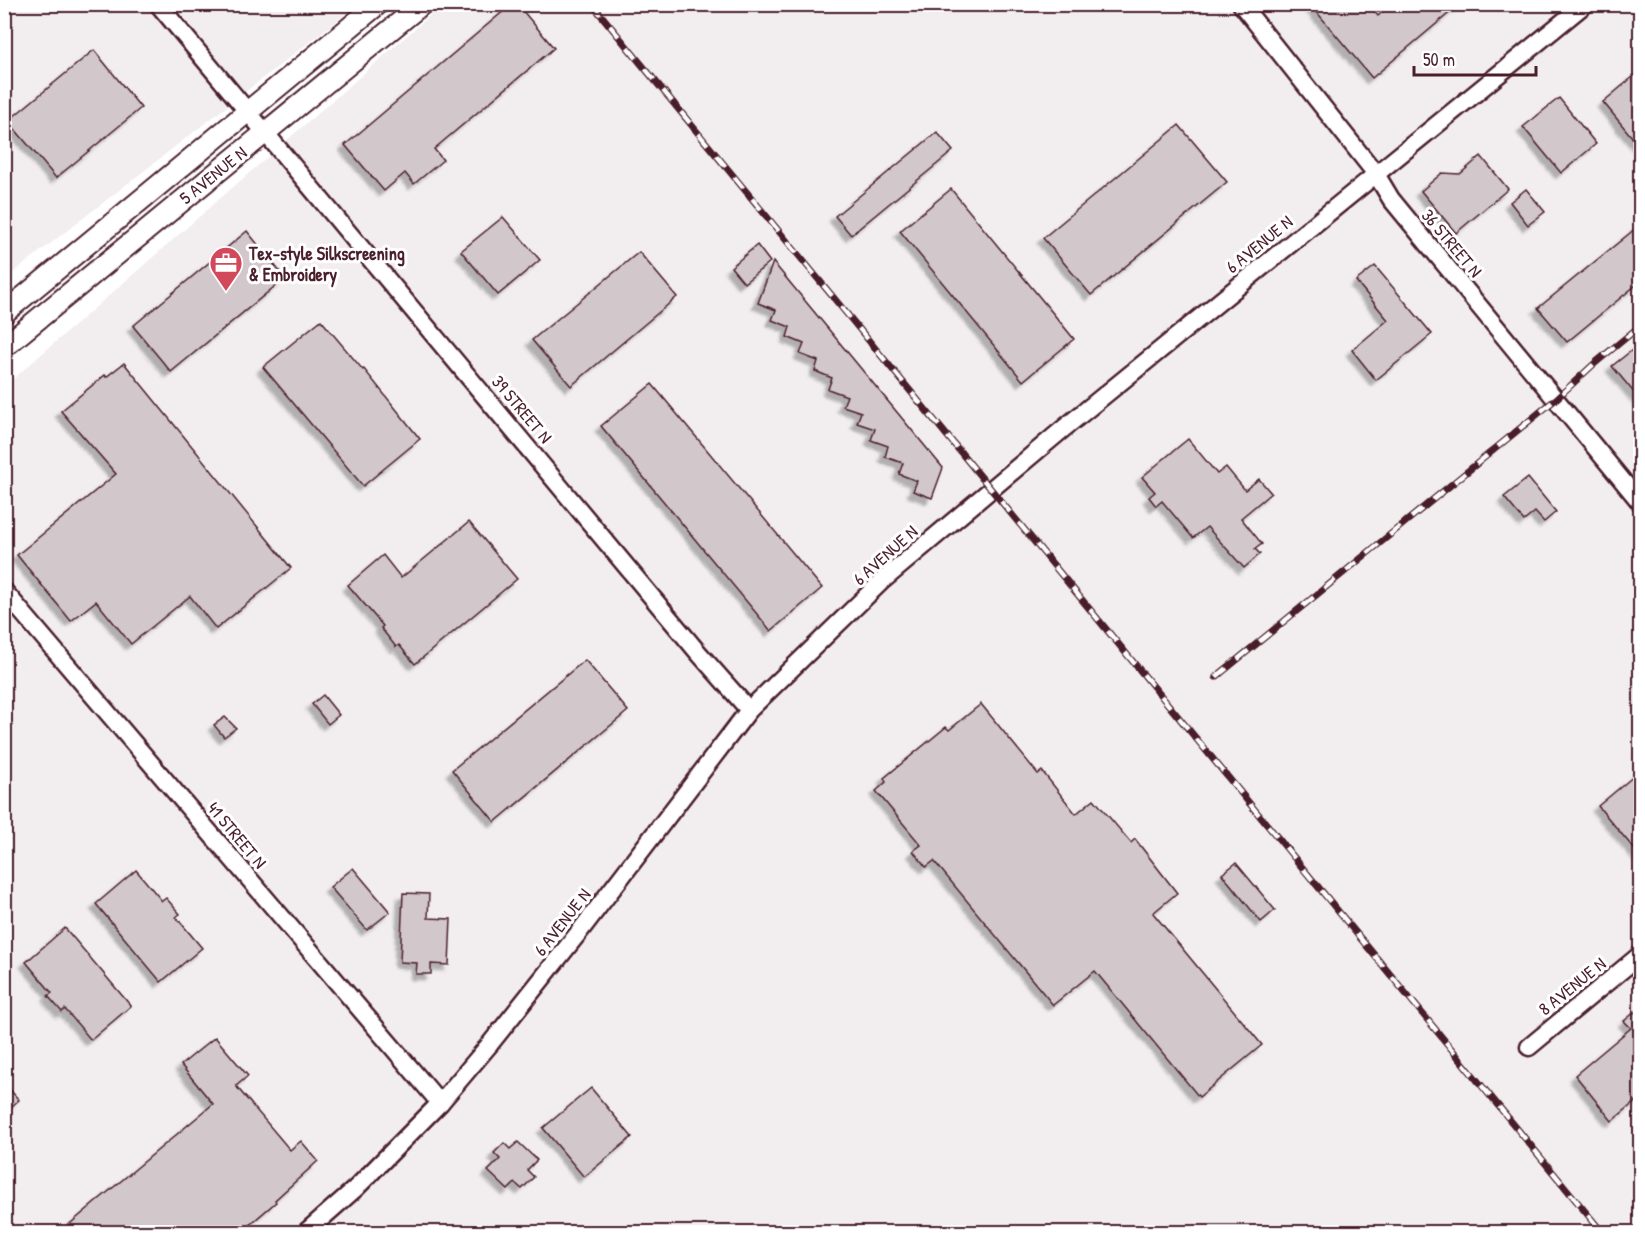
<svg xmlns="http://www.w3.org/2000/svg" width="1645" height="1237" font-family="'Patrick Hand',sans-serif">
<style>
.built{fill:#f2eeef}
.building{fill:#d2c7cb;stroke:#4a1f2b;stroke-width:1.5;filter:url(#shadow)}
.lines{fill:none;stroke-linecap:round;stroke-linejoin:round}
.minor-casing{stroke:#4a1f2b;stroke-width:21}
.major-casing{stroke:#4a1f2b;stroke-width:24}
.minor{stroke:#fff;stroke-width:16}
.major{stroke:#fff;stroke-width:20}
.rail-casing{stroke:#4a1f2b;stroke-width:7}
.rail{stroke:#fff;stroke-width:4.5;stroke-dasharray:14;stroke-linecap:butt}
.labels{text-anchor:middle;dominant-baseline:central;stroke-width:6;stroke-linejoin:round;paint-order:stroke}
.street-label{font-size:18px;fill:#4a1f2b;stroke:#fff}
.poi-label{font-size:18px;font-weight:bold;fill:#4a1f2b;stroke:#fff;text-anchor:start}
</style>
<defs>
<filter id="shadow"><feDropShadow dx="-5.5" dy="5.5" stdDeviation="1.5" flood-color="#0004"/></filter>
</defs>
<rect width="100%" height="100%" fill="#fff"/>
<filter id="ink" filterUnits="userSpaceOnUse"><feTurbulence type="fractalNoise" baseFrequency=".0167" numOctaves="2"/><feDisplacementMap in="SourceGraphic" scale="12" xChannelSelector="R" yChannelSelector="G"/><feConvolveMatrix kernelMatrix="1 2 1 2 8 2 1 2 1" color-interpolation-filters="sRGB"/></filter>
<g filter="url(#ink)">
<g class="built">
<path d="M5,5H357L5,279Z"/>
<path d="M442,5H1640V1232H8L4,1229V387Z"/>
</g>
<g class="building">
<path d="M512,4H517L554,48L434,149L443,160L414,184L405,173L384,191L345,145Z"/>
<path d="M1310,4H1368L1378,16L1391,4H1460L1372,78Z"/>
<path d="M94,50L141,108L56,178L8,121Z"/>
<path d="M1641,70V148L1603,102Z"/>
<path d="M1559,98L1596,144L1561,173L1523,127Z"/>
<path d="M1179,125L1227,182L1091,295L1043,238Z"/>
<path d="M937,132L953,151L851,235L835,216Z"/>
<path d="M1481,156L1508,189L1456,233L1421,191L1442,173L1460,174Z"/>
<path d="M951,189L1074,339L1023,381L900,231Z"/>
<path d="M1526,189L1545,212L1528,225L1510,202Z"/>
<path d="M503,217L540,260L498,295L461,251Z"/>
<path d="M1641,224V281L1567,342L1538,308Z"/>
<path d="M247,231L285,278L171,372L133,326Z"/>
<path d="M757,245L770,262L744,283L731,267Z"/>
<path d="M639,252L677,297L571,386L532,340Z"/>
<path d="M773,262L943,468L932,498L913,491L917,481L899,474L903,463L885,457L888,446L871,440L875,429L857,423L861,412L843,406L847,396L828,389L832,378L815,371L818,361L800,354L804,344L787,337L790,327L772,320L776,310L758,303Z"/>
<path d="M1375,266L1432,334L1376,380L1352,350L1388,320L1356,281Z"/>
<path d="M321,320L363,370L364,369L420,439L363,486L263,367Z"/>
<path d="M1641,343V401L1612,366Z"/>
<path d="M124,363L291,568L216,629L190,596L131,644L96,601L71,621L17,555L116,474L61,411L105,375L106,377Z"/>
<path d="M652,384L822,588L771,631L601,426Z"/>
<path d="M1188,439L1217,474L1226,467L1245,490L1259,479L1271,493L1241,518L1262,544L1255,549L1260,554L1244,568L1207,527L1193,538L1162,501L1156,506L1149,497L1155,492L1142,477Z"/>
<path d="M1528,478L1556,512L1544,522L1535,512L1524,521L1504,497Z"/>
<path d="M469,522L517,579L415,664L399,645L396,647L381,628L383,626L348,585L383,555L401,578Z"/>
<path d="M585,660L628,711L495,822L452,770Z"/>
<path d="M323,695L339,715L328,724L312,704Z"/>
<path d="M981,704L1038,774L1042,771L1076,814L1094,799L1131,843L1135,839L1177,893L1153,913L1262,1045L1199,1097L1095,971L1053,1005L934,861L926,867L913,851L921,845L876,791L886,782L884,778L946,727L949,730Z"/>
<path d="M225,717L236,728L224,737L214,725Z"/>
<path d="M1641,770V857L1598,806Z"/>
<path d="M1236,863L1275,910L1261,922L1222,874Z"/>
<path d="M353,868L390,912L367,930L330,887Z"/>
<path d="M136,870L162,901L166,898L180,914L176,917L202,948L161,982L96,904Z"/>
<path d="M403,893L429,894L428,918L451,919L449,965L431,964V974H416L417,963L400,962Z"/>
<path d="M65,928L131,1006L91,1040L65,1009L62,1012L48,996L52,993L26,962Z"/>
<path d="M1641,1007V1097L1612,1121L1575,1075L1631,1028L1624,1021Z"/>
<path d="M215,1037L248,1076L236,1086L290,1150L301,1141L318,1161L275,1200L276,1202L240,1233H59L213,1104L181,1065Z"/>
<path d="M4,1083L19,1100L4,1113Z"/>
<path d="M591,1088L632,1137L584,1177L543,1128Z"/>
<path d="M518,1142L537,1160L527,1170L534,1177L522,1189L515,1183L508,1190L488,1171L500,1159L494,1153L504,1143L510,1149Z"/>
</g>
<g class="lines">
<defs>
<g id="minor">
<path d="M158,4L696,650L749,710"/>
<path d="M1241,4L1376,174L1391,199L1640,502"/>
<path d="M4,591L440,1103"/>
<path d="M1529,1047L1640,955"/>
<path d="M306,1232L356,1188L440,1103L490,1044L580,931L749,710L882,581L1063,429L1585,4"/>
</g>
<g id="major">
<path d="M4,313L378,4"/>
<path d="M4,347L422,4"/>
</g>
</defs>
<use href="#minor" class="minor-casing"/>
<use href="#major" class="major-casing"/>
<use href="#minor" class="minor"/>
<use href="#major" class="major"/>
<defs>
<g id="rail">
<path d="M592,4L1602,1232"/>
<path d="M1216,677L1556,399L1594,364L1640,326"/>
</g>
</defs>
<use href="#rail" class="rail-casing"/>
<use href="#rail" class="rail"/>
</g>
</g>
<defs>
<symbol id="office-pin" viewBox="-11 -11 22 30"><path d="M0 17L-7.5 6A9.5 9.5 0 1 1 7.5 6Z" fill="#d1495b" stroke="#fff"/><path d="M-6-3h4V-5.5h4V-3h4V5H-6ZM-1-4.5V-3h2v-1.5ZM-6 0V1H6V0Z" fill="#fff"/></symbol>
</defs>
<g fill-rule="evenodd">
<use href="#office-pin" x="207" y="244" width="38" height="52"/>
</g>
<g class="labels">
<g class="street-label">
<text transform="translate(213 175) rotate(-39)">5 AVENUE N</text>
<text transform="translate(1452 243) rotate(50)">36 STREET N</text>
<text transform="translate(1259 244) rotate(-39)">6 AVENUE N</text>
<text transform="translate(522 409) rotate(50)">39 STREET N</text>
<text transform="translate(885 555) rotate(-42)">6 AVENUE N</text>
<text transform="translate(237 835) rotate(50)">41 STREET N</text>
<text transform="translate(562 922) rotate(-52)">6 AVENUE N</text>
<text transform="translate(1572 986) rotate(-39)">8 AVENUE N</text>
</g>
<g class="poi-label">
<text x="249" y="253">Tex-style Silkscreening<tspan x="249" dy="21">&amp; Embroidery</tspan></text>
</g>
</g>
<rect width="1645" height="1237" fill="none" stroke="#fff" stroke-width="24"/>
<rect x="12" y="12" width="1621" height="1213" fill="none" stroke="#4a1f2b" stroke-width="2" filter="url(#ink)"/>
<path d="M1414 66v9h122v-9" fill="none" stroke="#4a1f2b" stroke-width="3"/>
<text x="1423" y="66" font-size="18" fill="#4a1f2b" stroke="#ffffff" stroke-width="4.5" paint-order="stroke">50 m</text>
</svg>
